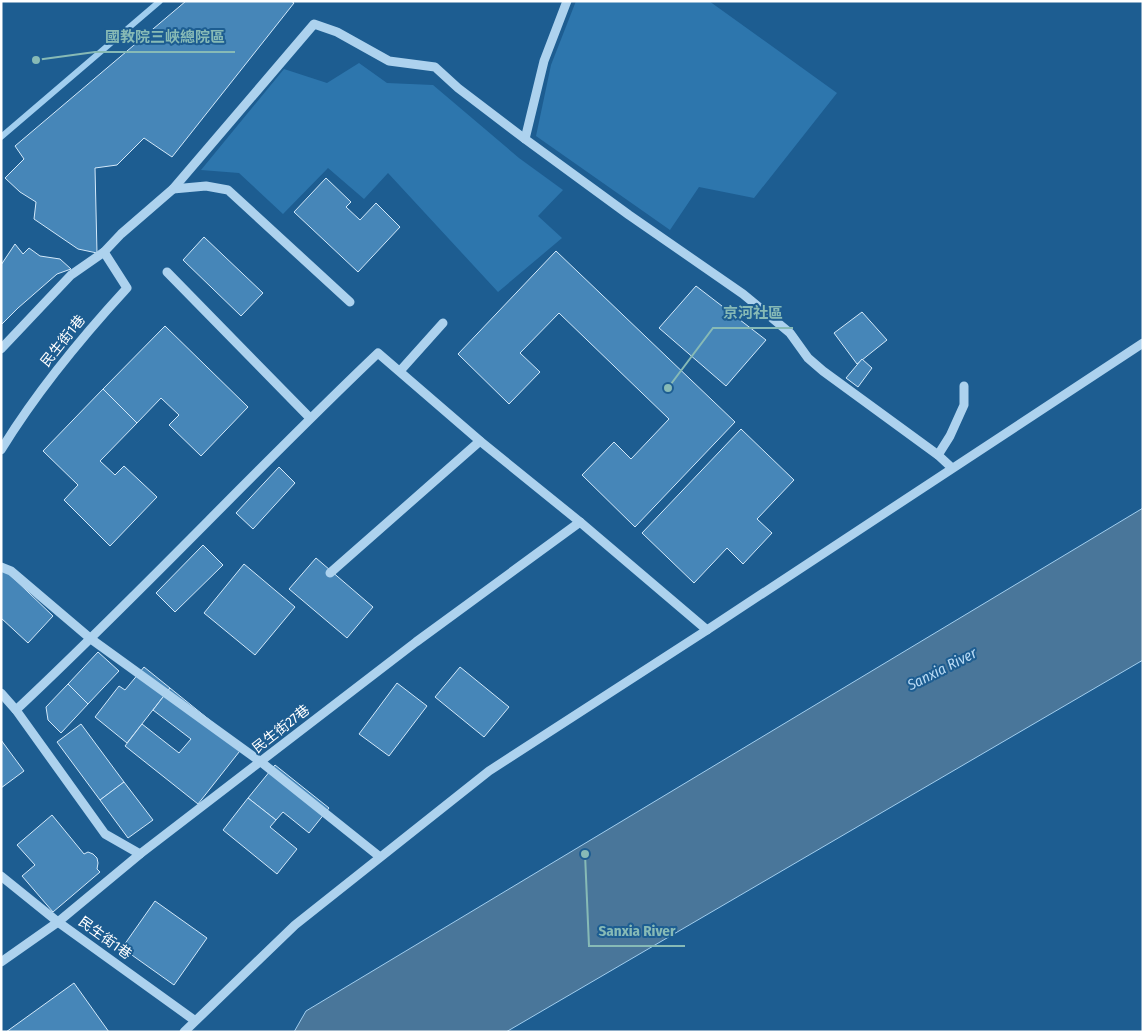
<svg xmlns="http://www.w3.org/2000/svg" width="1144" height="1033" font-family="'Fira Sans Condensed','Noto Sans TC',sans-serif">
<style>
.green{fill:#2d76ad}
.water{fill:#49769a;stroke:#a1ceef}
.lines{fill:none;stroke-linecap:round;stroke-linejoin:round}
.stream{stroke:#a1ceef;stroke-width:6}
.building{fill:#4686b8;stroke:#d3e9fa}
.minor{stroke:#add2ee;stroke-width:9}
.labels{text-anchor:middle;dominant-baseline:central;stroke-width:4;stroke-linejoin:round;paint-order:stroke}
.street-label{font-size:14px;fill:#fff;stroke:#1d5d91}
.water-label{font-size:15px;font-style:italic;fill:#b9dbf5;stroke:#1d5d91}
.leader{fill:none;stroke:#87bab6;stroke-width:2}
.callout-dot{fill:#87bab6;stroke:#1d5d91;stroke-width:2}
.callout-label{font-size:15px;text-anchor:middle;font-weight:bold;fill:#87bab6;stroke:#1d5d91;stroke-width:4;stroke-linejoin:round;paint-order:stroke}
</style>
<rect width="100%" height="100%" fill="#1d5d91"/>
<g class="green">
<path d="M576,1H709L837,93L754,198L699,187L670,230L536,136L551,65Z"/>
<path d="M359,63L387,83L433,85L519,158L563,190L538,216L562,238L498,292L388,173L364,199L328,168L283,214L239,173L201,170L284,69L327,83Z"/>
</g>
<path class="water" d="M1143,508V660L506,1032H294L306,1011Z"/>
<g class="lines">
<path class="stream" d="M1,137L160,1"/>
</g>
<g class="building">
<path d="M186,1H291L294,3L172,157L144,138L117,165L95,168L97,253L78,249L34,219L36,202L20,192L5,178L24,159L15,146Z"/>
<path d="M326,178L351,202L346,207L360,220L376,203L400,227L358,272L294,212Z"/>
<path d="M204,237L263,293L241,316L183,260Z"/>
<path d="M15,244L23,254L29,248L40,256L60,259L71,269L57,274L18,308L1,325V265Z"/>
<path d="M556,251L735,422L635,527L582,475L614,442L631,459L669,419L559,313L520,353L540,372L509,404L458,354Z"/>
<path d="M696,286L766,340L726,386L659,328Z"/>
<path d="M862,312L887,340L857,364L834,333Z"/>
<path d="M165,326L248,407L201,456L169,425L179,415L161,398L137,423L103,389Z"/>
<path d="M862,359L872,368L858,387L846,378Z"/>
<path d="M103,389L137,423L100,461L115,475L124,466L157,497L110,546L64,500L78,485L43,451Z"/>
<path d="M741,429L794,480L757,519L772,533L743,564L727,548L694,583L642,533Z"/>
<path d="M279,467L295,483L253,529L236,513Z"/>
<path d="M203,545L223,565L175,612L156,593Z"/>
<path d="M316,558L373,607L347,638L289,589Z"/>
<path d="M244,564L295,607L255,655L204,613Z"/>
<path d="M3,568L53,616L28,643L1,618V570Z"/>
<path d="M98,652L119,671L88,704L68,684Z"/>
<path d="M144,667L170,688L127,743L95,717L119,686L125,690Z"/>
<path d="M460,667L509,707L484,737L435,697Z"/>
<path d="M397,683L427,706L389,756L359,734Z"/>
<path d="M68,684L88,704L61,733L48,720L46,707Z"/>
<path d="M170,688L243,747L198,804L125,746L142,724L179,753L191,739L153,710Z"/>
<path d="M81,724L124,782L100,800L57,742Z"/>
<path d="M1,740L24,771L1,788Z"/>
<path d="M275,765L329,808L309,833L283,812L276,820L248,798Z"/>
<path d="M124,782L153,820L128,838L100,800Z"/>
<path d="M248,798L276,820L270,827L297,849L277,874L223,830Z"/>
<path d="M52,815L84,854L88,852L93,854L97,858L98,863L97,869L100,872L53,912L22,876L35,865L17,845Z"/>
<path d="M155,901L207,938L174,985L122,948Z"/>
<path d="M74,983L109,1032H6Z"/>
</g>
<g class="lines">
<g class="minor">
<path d="M525,139L544,61L567,1"/>
<path d="M173,189L206,186L228,190L350,302"/>
<path d="M167,272L310,418"/>
<path d="M1,349L71,275L104,252L121,234L173,189L314,24L337,32L389,61L435,67L458,88L525,139L629,215L743,294L790,333L808,358L823,371L938,455L952,468"/>
<path d="M400,371L443,323"/>
<path d="M1,450C37,391 81,338 127,288L104,252"/>
<path d="M938,455L950,436L964,405V386"/>
<path d="M1,567L11,571L91,639L261,762L380,857"/>
<path d="M330,573L480,441"/>
<path d="M1,693L16,710L105,834L140,854"/>
<path d="M16,710C140,594 255,470 378,353L480,441L580,522L707,630"/>
<path d="M1,876L58,922L194,1020"/>
<path d="M1,962L58,922L140,854L416,642L580,522"/>
<path d="M184,1032L295,925L489,771L707,630L1143,343"/>
</g>
</g>
<g class="labels">
<g class="street-label">
<text transform="translate(63 341) rotate(-51)">民生街1巷</text>
<text transform="translate(281 729) rotate(-38)">民生街27巷</text>
<text transform="translate(105 938) rotate(36)">民生街1巷</text>
</g>
<g class="water-label">
<text transform="translate(942 669) rotate(-27)">Sanxia River</text>
</g>
</g>
<path class="leader" d="M36 60L95 52H235M668 388L713 328H793M585 854L589 946H685"/>
<g class="callout-dot">
<circle cx="36" cy="60" r="5"/>
<circle cx="668" cy="388" r="5"/>
<circle cx="585" cy="854" r="5"/>
</g>
<g class="callout-label">
<text x="165" y="42">國教院三峽總院區</text>
<text x="753" y="318">京河社區</text>
<text x="637" y="936">Sanxia River</text>
</g>
<rect width="1144" height="1033" fill="none" stroke="#ffffff" stroke-width="5"/>
</svg>
